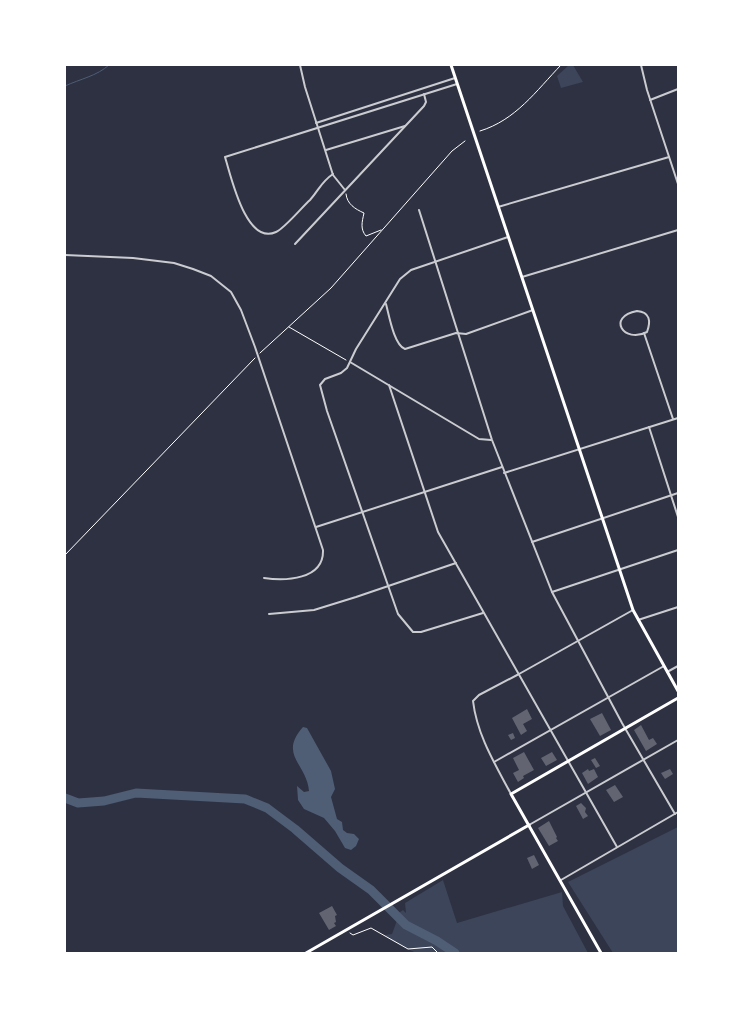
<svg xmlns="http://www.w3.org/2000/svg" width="743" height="1018" font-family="'DejaVu Sans',sans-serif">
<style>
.green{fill:#3c4559}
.water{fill:#4f5d75}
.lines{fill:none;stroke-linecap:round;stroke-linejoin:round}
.stream{stroke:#4f5d75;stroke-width:1}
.river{stroke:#4f5d75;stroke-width:9}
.building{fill:#626471}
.path{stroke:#fff;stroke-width:1}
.minor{stroke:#caccd0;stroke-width:2}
.secondary{stroke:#fff;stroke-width:3}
</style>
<rect width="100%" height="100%" fill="#2d3142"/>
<g class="green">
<path d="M569,65H573L583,82L561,88L557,76Z"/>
<path d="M678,827V953H613L568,882Z"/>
<path d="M443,880L457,923L562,892L563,906L588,953H416L389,939L385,935L392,934L400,912L403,910L406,913L405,903Z"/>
</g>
<path class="water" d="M303,727L307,728L331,771L335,789L331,797L337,819L342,822L343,830L347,833L354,834L359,839L356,846L351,850L345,848L335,831L324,818L304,809L298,800L297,786L304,792L309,791C307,764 278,755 303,727Z"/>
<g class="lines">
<path class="stream" d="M65,86C80,79 97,76 109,65"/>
<path class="river" d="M65,798L78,803L104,801L136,793L245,799L267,808L295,829L340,868L371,890L406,925L437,941L455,953"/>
</g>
<g class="building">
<path d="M527,709L532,719L523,724L527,731L521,735L512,718Z"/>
<path d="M602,713L611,730L600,736L590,719Z"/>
<path d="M641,725L649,740L653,738L657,744L646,751L634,730Z"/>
<path d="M513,733L515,738L511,740L508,735Z"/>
<path d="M524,752L534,770L523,776L524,778L518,782L513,773L519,770L513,758Z"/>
<path d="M552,752L557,760L546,766L541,758Z"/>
<path d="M595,758L600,766L596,768L591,760Z"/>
<path d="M588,769L589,771L594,769L598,777L588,784L582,773Z"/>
<path d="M670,769L673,774L665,779L661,773Z"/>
<path d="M615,785L623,797L614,802L606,790Z"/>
<path d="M581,803L586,808L585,812L588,816L583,819L576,806Z"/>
<path d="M549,821L557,837L556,838L558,841L549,846L538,828Z"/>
<path d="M534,855L539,865L532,869L527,858Z"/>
<path d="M332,906L337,915L335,916L336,922L334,923L336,926L329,930L319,913Z"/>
</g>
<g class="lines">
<g class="path">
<path d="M480,131C516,120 536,91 561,65"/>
<path d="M346,194C347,204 355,209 364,213C362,222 360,229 366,236L381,230"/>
<path d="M289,327L346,360"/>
<path d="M260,353L331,288L452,151L465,141"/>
<path d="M65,555L255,358"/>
<path d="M350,933L353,935L371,928L408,949L432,947L438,953"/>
</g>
<g class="minor">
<path d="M300,65L305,87L333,175L345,190"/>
<path d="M641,65L647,90L678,184"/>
<path d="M650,100L678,89"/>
<path d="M316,123L455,78"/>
<path d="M326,150L405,126"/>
<path d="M333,174C321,182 319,190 310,200C302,207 285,228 276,232C246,246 231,176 225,157L457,84"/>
<path d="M498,207L669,157"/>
<path d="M419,210L492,440L552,592L622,723L675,814"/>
<path d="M295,244L424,106L426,102L424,94"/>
<path d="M65,255L133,258L174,263L193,269L211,276L231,292L241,310L255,347L323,550C324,580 285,581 264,578"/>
<path d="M522,277L678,230"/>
<path d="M386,304C389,315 394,345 405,349L456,333L466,334L533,310"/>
<path d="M637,311C650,312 651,321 647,332C624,344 606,317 637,311Z"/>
<path d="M644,333L673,419"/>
<path d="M350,362L479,439L491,440"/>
<path d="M389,385L438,532L617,847"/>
<path d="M649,427L678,517"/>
<path d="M504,473L678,418"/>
<path d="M316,527L502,467"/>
<path d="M532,542L678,493"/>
<path d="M552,592L678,550"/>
<path d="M483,613L421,632H413L398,614L327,411L320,385L325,379L341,373L347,368L356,349L400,279L411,270L508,237"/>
<path d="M269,614L314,610L356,597L456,563"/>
<path d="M638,620L678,607"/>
<path d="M667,672L678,666"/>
<path d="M494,762L664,666"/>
<path d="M511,794C495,764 477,735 473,701L479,695L519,674L633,610"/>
<path d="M529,825L678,740"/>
<path d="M561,880L678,812"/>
</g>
<g class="secondary">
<path d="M451,65L633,610L678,691"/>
<path d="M306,953L529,825"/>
<path d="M601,953L511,794L678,698"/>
</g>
</g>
<rect width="743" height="1018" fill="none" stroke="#ffffff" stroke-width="132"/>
</svg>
